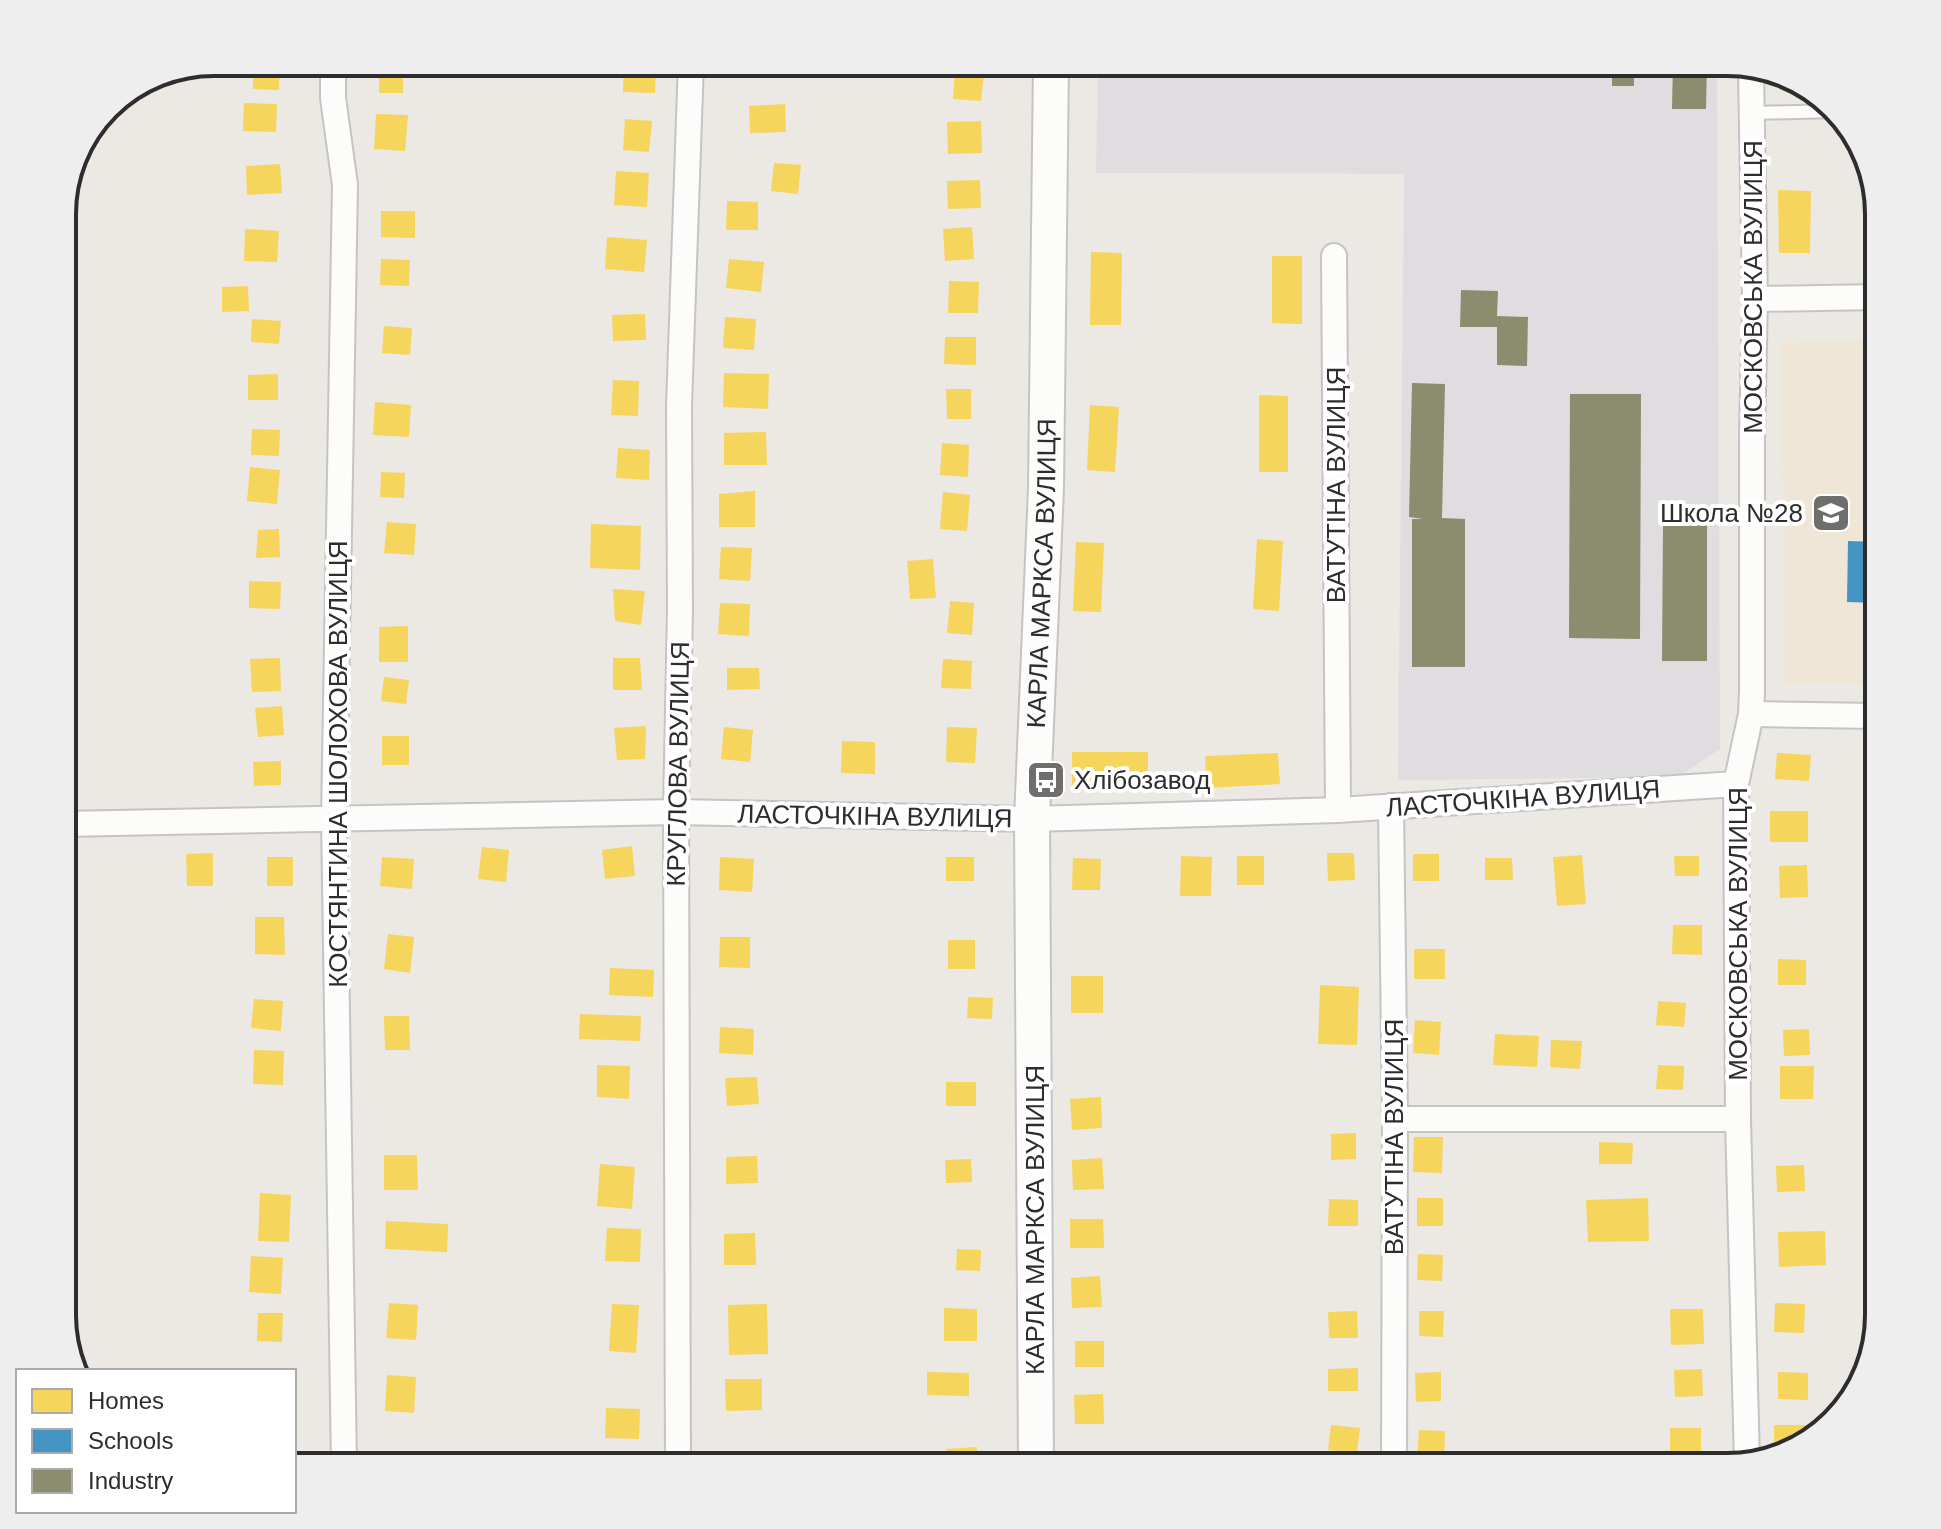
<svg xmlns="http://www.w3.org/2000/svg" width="1941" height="1529" font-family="Helvetica,sans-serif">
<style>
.industrial{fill:#dfdddf}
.education{fill:#efe6d8}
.homes{fill:#f6d55c}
.schools{fill:#4393c3}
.industry{fill:#8c8c6e}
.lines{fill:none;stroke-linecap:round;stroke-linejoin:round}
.lane-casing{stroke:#c5c4c5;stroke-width:16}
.street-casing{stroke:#c5c4c5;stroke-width:28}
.secondary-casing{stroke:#c5c4c5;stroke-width:38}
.lane{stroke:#fcfcfb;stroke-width:12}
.street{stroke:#fcfcfb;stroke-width:24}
.secondary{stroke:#fcfcfb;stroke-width:34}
.labels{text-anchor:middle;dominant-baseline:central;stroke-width:8;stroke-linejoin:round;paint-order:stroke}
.street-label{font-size:26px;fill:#2d2d2d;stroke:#fff}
.poi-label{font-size:26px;fill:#2d2d2d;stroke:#fff;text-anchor:end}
.rim{fill:none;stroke:#2d2d2d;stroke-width:4}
</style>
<rect width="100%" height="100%" fill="#ece8e4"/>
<path class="industrial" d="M1098,62H1717L1720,749L1678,777L1398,780L1404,174L1096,173Z"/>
<path class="education" d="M1879,341V684H1784L1781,342Z"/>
<g class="homes">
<path d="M624,62L656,63L655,93L623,92Z"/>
<path d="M723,62H757V68L723,67Z"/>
<path d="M253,64L280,65L279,90L253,89Z"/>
<path d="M379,66L403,67V93H379Z"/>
<path d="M955,72L984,74L981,101L953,99Z"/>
<path d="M1776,80L1794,87H1776Z"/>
<path d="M244,103L277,104L276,132L243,131Z"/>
<path d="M785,104L786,132L750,133L749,106Z"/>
<path d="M376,114L408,115L405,151L374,149Z"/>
<path d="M625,119L652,121L649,152L623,150Z"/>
<path d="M981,121L982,153L948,154L947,122Z"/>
<path d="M774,163L801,165L798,194L771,191Z"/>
<path d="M280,164L282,193L247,195L246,166Z"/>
<path d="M616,171L649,173L647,207L614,205Z"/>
<path d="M980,180L981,208L948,209L947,181Z"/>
<path d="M1778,190L1811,191L1810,253H1779Z"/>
<path d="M727,201L758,202V230H726Z"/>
<path d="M381,211H415V238L381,237Z"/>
<path d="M972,227L974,259L945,261L943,229Z"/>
<path d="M245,229L279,231L277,262L244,261Z"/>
<path d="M607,237L647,240L644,272L605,269Z"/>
<path d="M1091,252L1122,253L1121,325H1090Z"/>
<path d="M1272,256H1302V324L1272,323Z"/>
<path d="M381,259L410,260L409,286L380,285Z"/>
<path d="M729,259L764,262L761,292L726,288Z"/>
<path d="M949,281L979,282L978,313H948Z"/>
<path d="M248,286L249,311L222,312V287Z"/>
<path d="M645,314L646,340L613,341L612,315Z"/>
<path d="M725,317L756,319L754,350L723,348Z"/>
<path d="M252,319L281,321L279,344L251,342Z"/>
<path d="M384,326L412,328L410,355L382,353Z"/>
<path d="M945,337H976V365L944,364Z"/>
<path d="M724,373L769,374L768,409L723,407Z"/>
<path d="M278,374V400H248V375Z"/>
<path d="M613,380L639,381L638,416L611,415Z"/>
<path d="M946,389H971V419H947Z"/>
<path d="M1259,395L1288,396V472H1259Z"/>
<path d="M375,402L411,405L409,437L373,435Z"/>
<path d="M1090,405L1119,407L1115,472L1087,470Z"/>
<path d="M252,429L280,430L279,456L251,455Z"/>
<path d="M766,432L767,465H724V433Z"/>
<path d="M942,443L969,445L968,477L940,475Z"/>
<path d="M618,448L650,450L649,480L616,478Z"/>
<path d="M250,467L280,470L277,504L247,501Z"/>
<path d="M381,472L405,473L404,498L380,497Z"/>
<path d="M755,491V527H719V494Z"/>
<path d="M943,492L970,495L967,531L940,529Z"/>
<path d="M387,522L416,524L414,555L384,553Z"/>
<path d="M591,524L641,526L640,570L590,568Z"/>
<path d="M279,529L280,557L256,558L258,530Z"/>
<path d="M1257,539L1283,541L1279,611L1253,609Z"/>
<path d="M1076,542L1104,543L1101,612L1073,611Z"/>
<path d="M721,547L752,548L750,581L719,579Z"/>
<path d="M933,559L936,598L910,599L907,561Z"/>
<path d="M249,581L281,582L280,609L249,608Z"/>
<path d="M613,589L645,591L641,625L615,621Z"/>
<path d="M950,601L974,603L972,635L947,633Z"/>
<path d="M720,603L750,604L749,636L718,634Z"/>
<path d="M408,626V662H379V627Z"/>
<path d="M280,658L281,691L252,692L250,659Z"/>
<path d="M613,658H640L642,690H613Z"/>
<path d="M943,659L972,661L971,689L941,688Z"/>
<path d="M727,668H759L760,689L727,690Z"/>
<path d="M384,677L409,680L406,704L381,701Z"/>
<path d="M282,706L284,735L258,737L255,708Z"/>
<path d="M646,726L645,759L617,760L614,728Z"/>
<path d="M724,727L753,730L750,762L721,759Z"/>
<path d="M947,727L977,728L975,763L946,762Z"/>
<rect x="382" y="736" width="27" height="29"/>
<path d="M842,741L875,742V774L841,773Z"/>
<rect x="1072" y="752" width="76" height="36"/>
<path d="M1278,753L1280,784L1207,788L1205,756Z"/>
<path d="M1777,753L1811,755L1809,781L1775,779Z"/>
<path d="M281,761V785L254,786L253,762Z"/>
<rect x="1770" y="811" width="38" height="31"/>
<path d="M632,846L635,876L605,879L602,850Z"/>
<path d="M482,847L509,850L506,882L478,879Z"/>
<path d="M213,853V886H187L186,854Z"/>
<path d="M1327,853H1354L1355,880L1328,881Z"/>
<rect x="1413" y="854" width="26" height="27"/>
<path d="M1582,855L1586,904L1557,906L1553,857Z"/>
<path d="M1181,856L1212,857L1211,896H1180Z"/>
<rect x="1237" y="856" width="27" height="29"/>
<path d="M1674,856H1699V876H1675Z"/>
<rect x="267" y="857" width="26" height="29"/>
<path d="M382,857L414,859L412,889L380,886Z"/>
<path d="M720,857L754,859L752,892L719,890Z"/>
<rect x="946" y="857" width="28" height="24"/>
<path d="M1073,858L1101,859L1100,890H1072Z"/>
<path d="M1485,858H1512L1513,880H1485Z"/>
<path d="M1807,865L1808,897L1780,898L1779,866Z"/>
<path d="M255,917H284L285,955L255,954Z"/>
<path d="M1673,925H1702V955L1672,954Z"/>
<path d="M388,934L414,937L410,973L384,969Z"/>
<path d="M720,937H750V968L719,967Z"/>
<rect x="948" y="940" width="27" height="29"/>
<rect x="1414" y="949" width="31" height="30"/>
<path d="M1778,959L1806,960V985H1778Z"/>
<path d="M610,968L654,970L653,997L609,995Z"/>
<rect x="1071" y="976" width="32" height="37"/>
<path d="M1320,985L1359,987L1357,1045L1318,1044Z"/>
<path d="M968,997L993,998L992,1019L967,1018Z"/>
<path d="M254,999L283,1001L281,1031L251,1028Z"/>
<path d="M1658,1001L1686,1003L1684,1027L1656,1025Z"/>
<path d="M580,1014L641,1016L640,1041L579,1039Z"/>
<path d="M384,1016H409L410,1050H385Z"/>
<path d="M1415,1020L1441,1022L1439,1055L1413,1053Z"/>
<path d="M720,1027L754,1029L753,1055L719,1053Z"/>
<path d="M1809,1029L1810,1055L1784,1056L1783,1030Z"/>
<path d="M1495,1034L1539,1036L1537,1067L1493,1065Z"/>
<path d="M1551,1040L1582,1041L1580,1069L1550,1067Z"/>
<path d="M254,1050L284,1051L283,1085L253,1084Z"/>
<path d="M597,1065L630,1066L629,1099L597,1097Z"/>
<path d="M1658,1065L1684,1066L1683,1090L1656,1089Z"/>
<path d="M1780,1066H1814L1813,1099H1780Z"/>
<path d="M757,1077L759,1104L727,1106L725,1078Z"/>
<rect x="946" y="1082" width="30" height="24"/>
<path d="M1101,1097L1102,1128L1072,1130L1070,1099Z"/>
<path d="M1356,1133V1159L1331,1160V1134Z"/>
<path d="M1414,1137H1443L1442,1173L1413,1172Z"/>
<path d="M1599,1142L1633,1143L1632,1164H1599Z"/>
<path d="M384,1155H417L418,1190H384Z"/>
<path d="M757,1156L758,1183L726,1184V1157Z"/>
<path d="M1102,1158L1104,1189L1073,1190L1072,1160Z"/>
<path d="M971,1159L972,1182L946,1183L945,1160Z"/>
<path d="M600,1164L635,1167L632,1209L597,1206Z"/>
<path d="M1804,1165L1805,1191L1777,1192L1776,1166Z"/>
<path d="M260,1193L291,1195L289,1242L258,1241Z"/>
<rect x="1417" y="1198" width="26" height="28"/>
<path d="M1648,1198L1649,1241L1588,1242L1586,1200Z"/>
<path d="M1329,1199L1358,1200V1226H1328Z"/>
<path d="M1070,1219H1103L1104,1248H1070Z"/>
<path d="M386,1221L448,1224L447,1252L385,1249Z"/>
<path d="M607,1228L641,1229L640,1262L605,1261Z"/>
<path d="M1825,1231L1826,1265L1779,1267L1778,1232Z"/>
<path d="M755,1233L756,1265H724V1234Z"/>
<path d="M957,1249L981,1250L980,1271L956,1270Z"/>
<path d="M1418,1254L1443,1255L1442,1281L1417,1280Z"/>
<path d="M251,1256L283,1258L281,1294L249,1292Z"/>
<path d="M1100,1276L1102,1307L1072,1308L1071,1278Z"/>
<path d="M62,1279H65L66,1307H62Z"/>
<path d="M389,1303L418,1305L416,1340L386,1338Z"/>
<path d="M1775,1303L1805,1304L1804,1333L1774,1332Z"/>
<path d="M612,1304L639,1305L636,1353L609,1351Z"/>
<path d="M767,1304L768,1354L729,1355L728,1305Z"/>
<path d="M944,1308L977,1309V1341H944Z"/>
<path d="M1670,1309H1703L1704,1344L1671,1345Z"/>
<path d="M1357,1311L1358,1338H1329L1328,1312Z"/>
<path d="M1419,1311H1444L1443,1337L1419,1336Z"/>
<path d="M258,1313H283L282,1342L257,1341Z"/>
<rect x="1075" y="1341" width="29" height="26"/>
<path d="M1358,1368V1391H1328V1369Z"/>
<path d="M1702,1369L1703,1396L1675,1397L1674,1370Z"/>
<path d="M927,1372L969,1373V1396L927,1395Z"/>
<path d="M1441,1372V1401L1416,1402L1415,1373Z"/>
<path d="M1778,1372L1808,1373V1400L1778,1399Z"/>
<path d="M387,1375L416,1377L414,1413L385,1411Z"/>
<path d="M725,1379H762V1410L726,1411Z"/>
<path d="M1103,1394L1104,1424H1075L1074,1395Z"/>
<path d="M606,1408L640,1409L639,1439L605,1438Z"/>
<path d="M1331,1425L1360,1428L1357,1453L1328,1450Z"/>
<path d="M1774,1425H1812V1438L1794,1452L1774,1456Z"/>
<rect x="1670" y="1428" width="31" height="34"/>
<path d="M1419,1430L1445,1431L1444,1462L1417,1461Z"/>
<path d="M977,1447L978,1467H947L946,1449Z"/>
<rect x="728" y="1454" width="32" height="13"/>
<path d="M1076,1455L1107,1456L1106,1467H1076Z"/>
</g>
<path class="schools" d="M1848,541L1879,542V603L1847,602Z"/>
<g class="industry">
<rect x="1612" y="62" width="22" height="24"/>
<path d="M1673,62H1707L1706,109H1672Z"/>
<path d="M1461,290L1498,291L1497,316L1528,317L1527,366L1497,365V327H1460Z"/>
<path d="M1412,383L1445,384L1442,518L1465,519V667H1412V519H1423L1409,517Z"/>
<path d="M1570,394H1641L1640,639L1569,638Z"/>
<path d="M1663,522L1707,523V661H1662Z"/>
</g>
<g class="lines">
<defs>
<path id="lane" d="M1753,113L1836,111"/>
<g id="street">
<path d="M333,62V98L345,185L334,818L344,1467"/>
<path d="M1334,256L1338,810"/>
<path d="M1755,299L1879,297"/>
<path d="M1751,714L1879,716"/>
<path d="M1391,806L1395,1119L1394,1467"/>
<path d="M62,824L676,812L1032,819L1338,810L1736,784"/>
<path d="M1395,1119H1738"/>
<path d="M1747,1462L1738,1119L1736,784L1751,714L1752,691V437L1755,299L1751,71"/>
<path d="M678,1467L676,812L680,609L679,406L691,62"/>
</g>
<g id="secondary">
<path id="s1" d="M1036,1467L1032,819L1046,488L1051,62"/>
</g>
</defs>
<use href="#lane" class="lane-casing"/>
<use href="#street" class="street-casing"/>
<use href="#secondary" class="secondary-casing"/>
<use href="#lane" class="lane"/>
<use href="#street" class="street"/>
<use href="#secondary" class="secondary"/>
</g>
<defs>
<symbol id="school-square" viewBox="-11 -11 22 22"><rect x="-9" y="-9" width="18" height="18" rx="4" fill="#706e6d" stroke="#fff"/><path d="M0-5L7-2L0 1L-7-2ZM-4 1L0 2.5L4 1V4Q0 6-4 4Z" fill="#fff"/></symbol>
<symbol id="bus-square" viewBox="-11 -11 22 22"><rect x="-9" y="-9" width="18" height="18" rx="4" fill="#706e6d" stroke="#fff"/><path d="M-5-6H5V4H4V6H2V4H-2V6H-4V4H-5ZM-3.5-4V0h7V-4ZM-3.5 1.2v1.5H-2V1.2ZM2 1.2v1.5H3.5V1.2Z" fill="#fff"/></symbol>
</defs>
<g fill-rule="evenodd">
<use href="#school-square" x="1809" y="491" width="44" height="44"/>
<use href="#bus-square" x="1024" y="758" width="44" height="44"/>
</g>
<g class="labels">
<g class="street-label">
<text transform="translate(1753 287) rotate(-90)">МОСКОВСЬКА ВУЛИЦЯ</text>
<text transform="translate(1336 485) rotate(-90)">ВАТУТІНА ВУЛИЦЯ</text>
<text stroke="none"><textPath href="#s1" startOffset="894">КАРЛА МАРКСА ВУЛИЦЯ</textPath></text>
<text transform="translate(338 764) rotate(-90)">КОСТЯНТИНА ШОЛОХОВА ВУЛИЦЯ</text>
<text transform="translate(678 764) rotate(-89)">КРУГЛОВА ВУЛИЦЯ</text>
<text transform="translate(1523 798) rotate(-4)">ЛАСТОЧКІНА ВУЛИЦЯ</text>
<text transform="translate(875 816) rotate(1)">ЛАСТОЧКІНА ВУЛИЦЯ</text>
<text transform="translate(1738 934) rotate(-90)">МОСКОВСЬКА ВУЛИЦЯ</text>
<text transform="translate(1394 1137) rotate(-90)">ВАТУТІНА ВУЛИЦЯ</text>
<text transform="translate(1035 1220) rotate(-90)">КАРЛА МАРКСА ВУЛИЦЯ</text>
</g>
<g class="poi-label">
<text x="1803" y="513">Школа №28</text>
<text x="1074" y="780" text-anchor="start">Хлібозавод</text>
</g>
</g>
<path d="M0 0H1941V1529H0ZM214 76H1727A138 138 0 0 1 1865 214V1315A138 138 0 0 1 1727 1453H214A138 138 0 0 1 76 1315V214A138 138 0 0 1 214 76Z" fill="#eee" fill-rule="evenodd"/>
<path class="rim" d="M214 76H1727A138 138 0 0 1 1865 214V1315A138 138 0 0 1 1727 1453H214A138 138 0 0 1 76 1315V214A138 138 0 0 1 214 76Z"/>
<rect x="16" y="1369" width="280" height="144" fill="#ffffff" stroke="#ababab" stroke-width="2"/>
<rect x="32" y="1389" width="40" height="24" fill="#f6d55c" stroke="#ababab" stroke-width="2"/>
<text x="88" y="1409" font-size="24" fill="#2d2d2d">Homes</text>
<rect x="32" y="1429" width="40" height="24" fill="#4393c3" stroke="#ababab" stroke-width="2"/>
<text x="88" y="1449" font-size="24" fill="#2d2d2d">Schools</text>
<rect x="32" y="1469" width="40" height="24" fill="#8c8c6e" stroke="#ababab" stroke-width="2"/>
<text x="88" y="1489" font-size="24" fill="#2d2d2d">Industry</text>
</svg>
